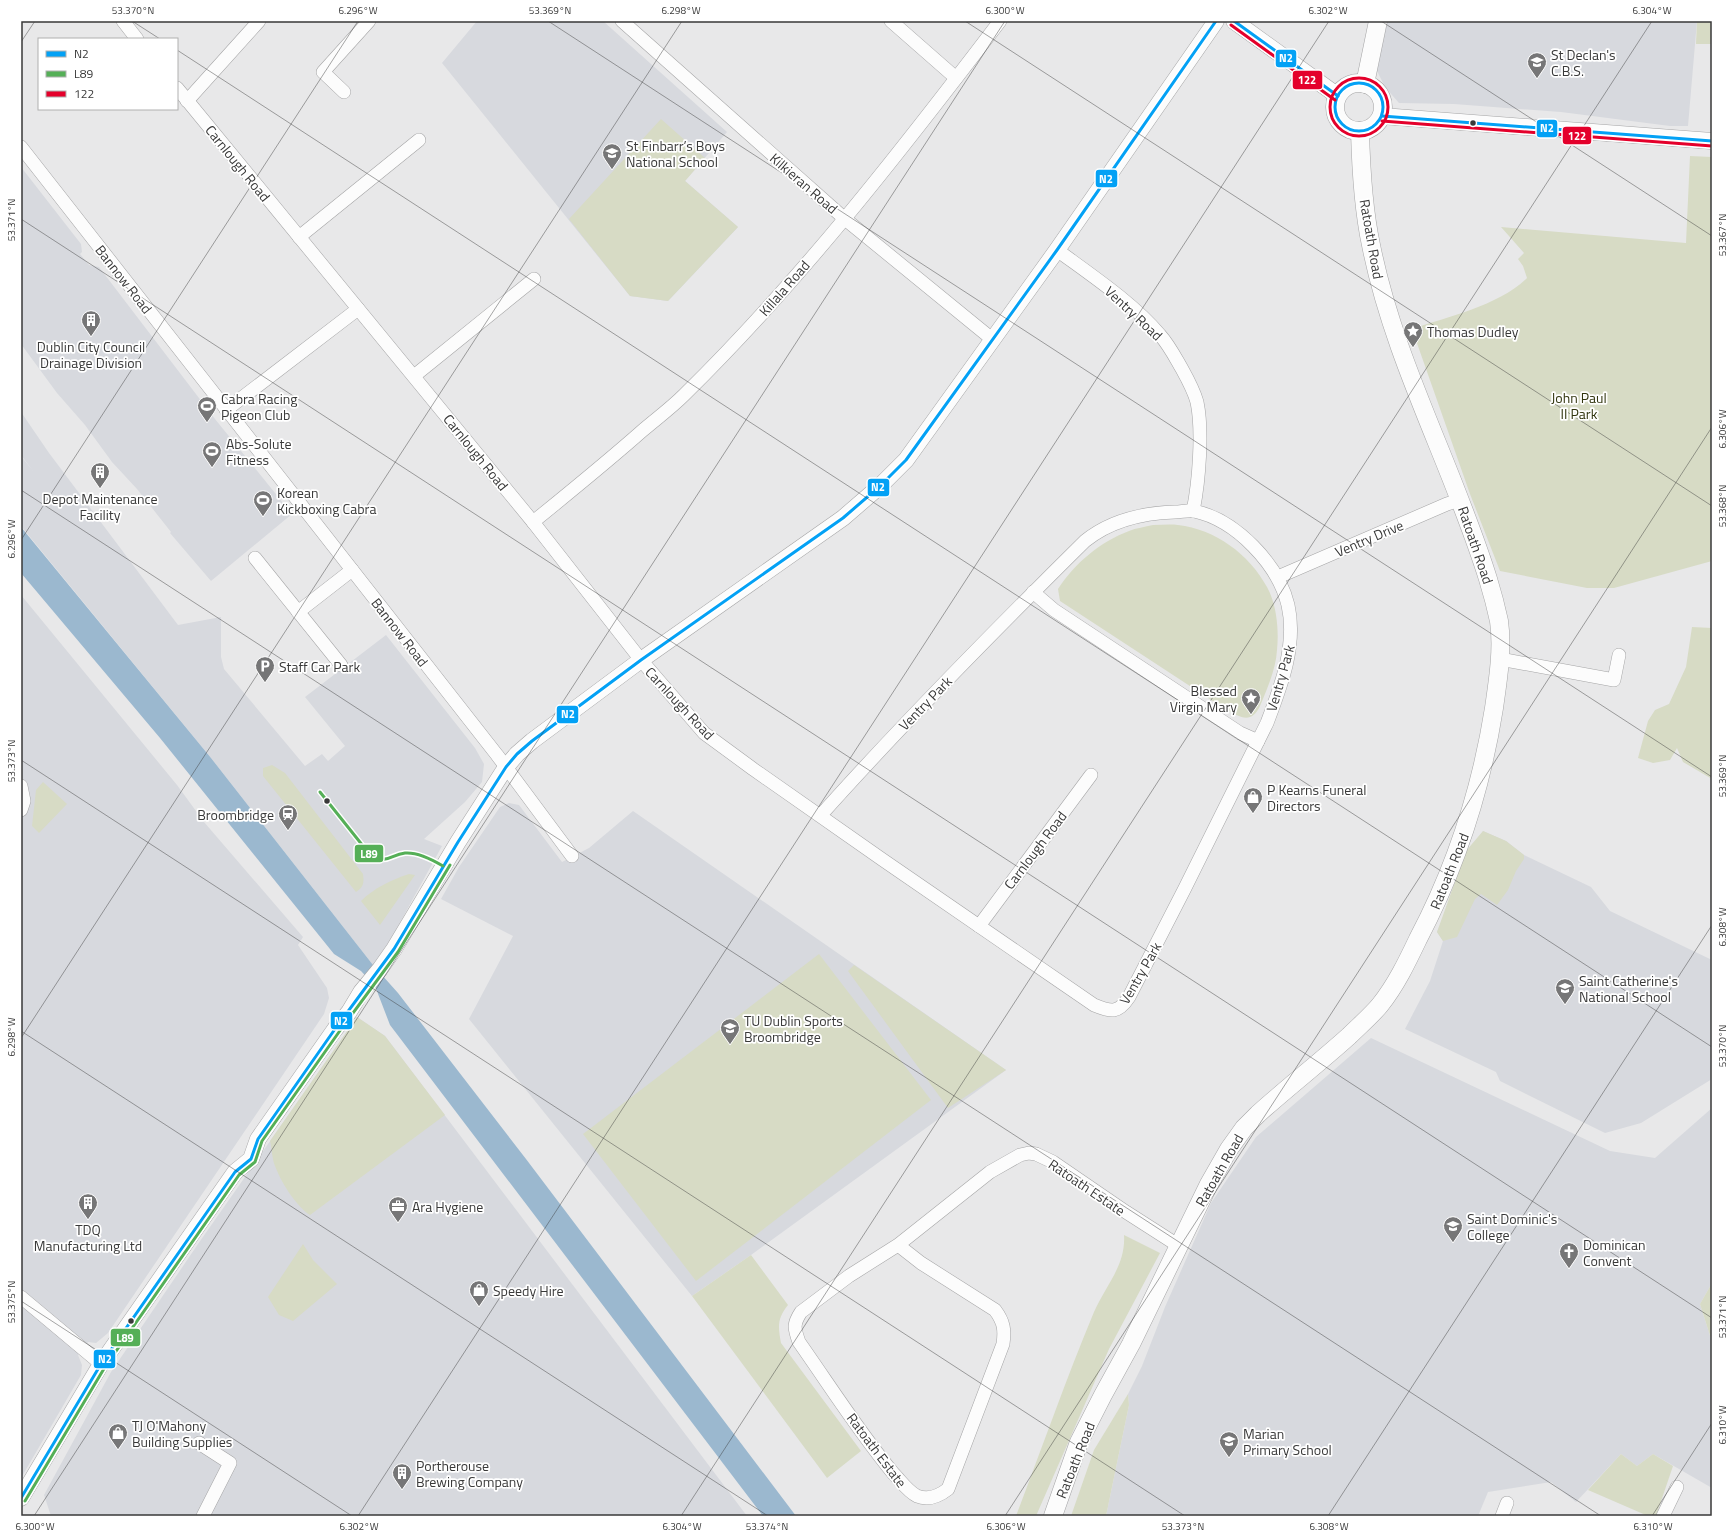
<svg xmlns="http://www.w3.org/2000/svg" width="1733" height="1537" font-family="'Titillium Web',sans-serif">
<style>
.built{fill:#d7d9de}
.green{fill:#d7dbc5}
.water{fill:#9bb8cf}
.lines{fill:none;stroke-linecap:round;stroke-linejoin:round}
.minor-casing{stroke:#a5a5a6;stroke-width:14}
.tertiary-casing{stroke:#a5a5a6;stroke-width:17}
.secondary-casing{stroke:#a5a5a6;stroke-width:19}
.minor{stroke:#fcfcfc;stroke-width:13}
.tertiary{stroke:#fcfcfc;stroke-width:16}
.secondary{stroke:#fcfcfc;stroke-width:18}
.bus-1-casing{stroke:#fff;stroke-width:6}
.bus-2-casing{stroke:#fff;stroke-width:6}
.bus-3-casing{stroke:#fff;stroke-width:6}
.bus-1{stroke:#03a1f5;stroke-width:3}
.bus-2{stroke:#55af57;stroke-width:3}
.bus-3{stroke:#e4002b;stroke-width:3}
.ticks{fill:none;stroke:#393939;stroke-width:1;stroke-opacity:0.45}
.bus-dot{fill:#393939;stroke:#fff;stroke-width:1.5}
.labels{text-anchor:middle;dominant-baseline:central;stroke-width:3.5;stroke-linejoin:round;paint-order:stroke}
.poi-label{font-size:14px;fill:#393939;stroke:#fff;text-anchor:start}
.street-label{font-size:14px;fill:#393939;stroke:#fff}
.park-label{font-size:14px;fill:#30340d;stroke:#fff}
.line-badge{stroke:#fff;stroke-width:1.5}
.badge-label{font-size:11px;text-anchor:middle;font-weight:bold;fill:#fff}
.neatline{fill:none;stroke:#393939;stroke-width:1.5}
.ticks-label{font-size:10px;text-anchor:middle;fill:#393939}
</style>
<rect width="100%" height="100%" fill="#e8e8e9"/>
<g class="built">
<path d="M477,21H603L727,132L685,181L738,227L668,301L630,296L442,63Z"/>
<path d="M1387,21H1697L1688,126H1670L1561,112L1454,104L1399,103L1385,87L1377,71Z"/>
<path d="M21,167L81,244L82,252L80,254L89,265L99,267L215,419L292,514L211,581L170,533L171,532L137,489L112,462L85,425L57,393L21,344Z"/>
<path d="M21,412L49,453L178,625L221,617V657L224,669L305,766L322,754L328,761L345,746L305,697L386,635L475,748L484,764L482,782L465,802L424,839L442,846L392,937L373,965L211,758L21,526V456L33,471L21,455Z"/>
<path d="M21,595L177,785L204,822L303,937L298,945L327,988L329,998L324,1014L108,1333L96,1343L88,1342L78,1355L82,1365L81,1375L21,1478Z"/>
<path d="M509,803L519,805L562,862L589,848L633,811L1006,1070L751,1255L692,1296L469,1019L513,936L441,899L459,867L500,807Z"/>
<path d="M1483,831L1506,841L1524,855L1591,887L1610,911L1712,960V1079L1641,1123L1605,1133L1500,1081L1496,1072L1405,1029L1430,981L1443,941L1437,932Z"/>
<path d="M357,1017L385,1036L747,1516H51L44,1495L111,1372L198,1244Z"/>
<path d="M1371,1038L1610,1151L1655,1158L1712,1108V1283L1700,1304L1712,1342V1488L1653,1454L1637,1466L1621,1454L1576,1502L1551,1482L1488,1492L1478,1516H1106L1129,1405L1128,1394L1142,1366L1165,1307L1211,1203L1256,1137Z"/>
</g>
<g class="green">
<path d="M1697,21H1712V44H1696Z"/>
<path d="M661,119L705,158L685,181L738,227L668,301L630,296L569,219Z"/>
<path d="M1690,156L1712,157V561L1614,588H1587L1500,571L1470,494L1412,329C1449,316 1498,306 1527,278L1523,266L1518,259L1524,253L1501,227L1686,243Z"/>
<path d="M1153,525C1161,525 1170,524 1178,525C1215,529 1249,554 1267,587C1277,605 1279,631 1277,650C1276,669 1267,689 1260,706C1251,725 1240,717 1225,709L1060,601L1058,589C1075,563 1100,542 1129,531C1136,528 1145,527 1153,525Z"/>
<path d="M1692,627L1712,628V779L1683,762L1677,748L1670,760L1653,763L1638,758L1648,721L1655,710L1669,704L1686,667Z"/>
<path d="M272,765L285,773L363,874C364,882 364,887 356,892L263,776V768Z"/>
<path d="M43,782L67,804L39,833L32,826L36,790Z"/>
<path d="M1483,831L1506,841L1524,855V859L1516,871L1508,890L1497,905L1481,894L1475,899L1457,937L1443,941L1437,932L1466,851Z"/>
<path d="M409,874L415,875L380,925L361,901C374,888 391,880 409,874Z"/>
<path d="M819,954L931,1100L696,1281L583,1134Z"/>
<path d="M854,965L1006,1070L948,1108L848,971Z"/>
<path d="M357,1017L385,1036L445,1115L310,1215C296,1206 281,1182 275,1166C272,1159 272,1149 270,1141Z"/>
<path d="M1124,1235L1160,1253L1109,1349L1036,1516H1016C1042,1448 1066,1379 1094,1312C1106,1285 1126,1265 1124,1235Z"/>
<path d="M303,1244L313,1260L337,1284L293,1321L279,1315L268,1297Z"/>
<path d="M751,1255L788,1305C777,1319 778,1326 781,1343L861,1451L827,1478L692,1296Z"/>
<path d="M1712,1283V1342L1700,1304Z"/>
<path d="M1128,1394L1129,1405L1106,1516H1071L1094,1450Z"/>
<path d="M1621,1454L1637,1466L1653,1454L1673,1466L1656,1516H1648L1588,1490Z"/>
</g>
<path class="water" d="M21,527L211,758L373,965L398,993L526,1159L796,1516H763L390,1025L375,986L361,971L334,954L160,738L21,573Z"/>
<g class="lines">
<defs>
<g id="minor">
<path d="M123,21L137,39"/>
<path d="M622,21L845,219L992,339"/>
<path d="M891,21L956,78"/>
<path d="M177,88L533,522L641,660L704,733L753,769L883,860L1094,1005C1111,1012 1118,1014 1129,997L1185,888L1267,723C1281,686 1297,645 1288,605C1278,564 1236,520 1194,511C1188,510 1181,512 1175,512C1143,513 1111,520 1085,541C994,631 905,721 820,816"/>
<path d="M344,92L323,72L369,21"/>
<path d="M187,101L259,21"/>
<path d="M21,147L497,755L572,856"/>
<path d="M299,237L419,140"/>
<path d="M1057,250C1091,275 1133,303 1160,335C1169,345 1175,357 1182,369C1187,378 1194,391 1197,402C1203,431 1199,482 1193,511"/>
<path d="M414,376L534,279"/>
<path d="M226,410L358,309"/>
<path d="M533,522C570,492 607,462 642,431C656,419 671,408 684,395C801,280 901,151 1000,21"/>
<path d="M255,558L341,665"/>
<path d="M1278,577L1447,504L1460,500"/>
<path d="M1033,592L1054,610L1240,733L1258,741"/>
<path d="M298,612L352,570"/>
<path d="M1500,659L1614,680L1619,655"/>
<path d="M21,786L24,801L21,810"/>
<path d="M979,926L1091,775"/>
<path d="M898,1245L921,1263L995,1310C1004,1322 1005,1330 1003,1344L948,1489C939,1496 929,1501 917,1496C907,1491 901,1481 893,1473C859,1432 830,1386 799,1342C794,1328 793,1324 801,1312L849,1276L898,1245L990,1172L1020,1155L1029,1153L1036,1154L1053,1162L1126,1212L1179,1246"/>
<path d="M21,1297L101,1364"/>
<path d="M199,1443L230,1463L203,1516"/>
<path d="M1502,1516L1507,1503"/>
<path d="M1663,1516L1677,1487"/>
</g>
<g id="tertiary">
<path d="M1234,21L1338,96"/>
<path d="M1382,116L1712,141"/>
<path d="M21,1498L101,1364L235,1172L251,1159L258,1139L335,1029L349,1012L361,992L380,969L394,949L458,842L506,767L517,754L532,741L641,660L843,518L880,486L906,460L1057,250L1216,21"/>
</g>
<g id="secondary">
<circle cx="1359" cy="107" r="24"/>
<path d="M1365,84L1378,21"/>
<path d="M1053,1516L1079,1442L1103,1395L1131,1344L1209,1184L1229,1149L1244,1128L1258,1114C1288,1087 1319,1063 1349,1036C1359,1026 1371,1016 1380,1005C1396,985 1407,962 1418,939C1457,865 1481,790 1494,708C1498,680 1503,649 1499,621C1496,607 1492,592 1488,579C1453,466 1394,361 1371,245C1363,208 1361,170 1360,131"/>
</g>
</defs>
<use href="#minor" class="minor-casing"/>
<use href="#tertiary" class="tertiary-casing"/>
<use href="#secondary" class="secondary-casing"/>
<use href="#minor" class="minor"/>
<use href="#tertiary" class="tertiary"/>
<use href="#secondary" class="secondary"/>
<defs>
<g id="bus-1">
<path d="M1234,21L1338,96"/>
<circle cx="1359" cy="107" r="24"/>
<path d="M1382,116L1712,141"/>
<path d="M21,1498L101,1364L235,1172L251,1159L258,1139L335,1029L394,949L458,842L506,767L517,754L532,741L641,660L843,518L880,486L906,460L1057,250L1216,21"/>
</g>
<g id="bus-2">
<path d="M320,792L371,856C388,864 390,855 405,853C417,852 433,860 443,866"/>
<path d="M25,1501L105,1367L239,1175L255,1162L262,1141L339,1032L398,952L450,865"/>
</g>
<g id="bus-3">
<path d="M1231,25L1335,100"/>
<circle cx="1359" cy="107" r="29"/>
<path d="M1382,121L1712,146"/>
</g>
</defs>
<use href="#bus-1" class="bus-1-casing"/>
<use href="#bus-2" class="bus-2-casing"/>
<use href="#bus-3" class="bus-3-casing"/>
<use href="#bus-1" class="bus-1"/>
<use href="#bus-2" class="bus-2"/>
<use href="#bus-3" class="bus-3"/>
</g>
<path class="ticks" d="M132,21L160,39M548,21L1712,777M965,21L1712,506M1381,21L1712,236M21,42L35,21M177,50L1712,1047M21,219L1712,1318M21,490L1601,1516M21,540L358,21M21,760L1185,1516M21,1031L768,1516M21,1038L682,21M21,1301L352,1516M34,1516L1005,21M358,1516L1329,21M681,1516L1652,21M1005,1516L1712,427M1328,1516L1712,925M1652,1516L1712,1423"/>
<defs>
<symbol id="school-pin" viewBox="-11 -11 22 30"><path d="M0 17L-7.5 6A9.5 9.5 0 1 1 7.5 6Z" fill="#767677" stroke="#fff"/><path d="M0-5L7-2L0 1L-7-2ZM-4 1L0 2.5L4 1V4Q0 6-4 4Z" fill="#fff"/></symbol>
<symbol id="building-pin" viewBox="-11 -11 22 30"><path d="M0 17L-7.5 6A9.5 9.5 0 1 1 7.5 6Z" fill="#767677" stroke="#fff"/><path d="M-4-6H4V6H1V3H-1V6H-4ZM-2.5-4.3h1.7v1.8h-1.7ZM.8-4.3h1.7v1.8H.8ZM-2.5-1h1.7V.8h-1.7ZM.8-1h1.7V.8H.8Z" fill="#fff"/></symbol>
<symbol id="sight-pin" viewBox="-11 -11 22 30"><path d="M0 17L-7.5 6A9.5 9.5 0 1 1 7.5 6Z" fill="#767677" stroke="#fff"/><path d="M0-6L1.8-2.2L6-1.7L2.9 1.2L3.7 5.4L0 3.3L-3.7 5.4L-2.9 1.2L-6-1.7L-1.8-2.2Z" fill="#fff"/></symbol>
<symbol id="stadium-pin" viewBox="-11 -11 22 30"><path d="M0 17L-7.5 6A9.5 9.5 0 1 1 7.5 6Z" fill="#767677" stroke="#fff"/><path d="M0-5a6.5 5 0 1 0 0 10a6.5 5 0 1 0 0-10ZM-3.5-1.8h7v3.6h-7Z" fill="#fff"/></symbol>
<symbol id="parking-pin" viewBox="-11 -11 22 30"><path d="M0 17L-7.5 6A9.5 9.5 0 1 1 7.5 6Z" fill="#767677" stroke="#fff"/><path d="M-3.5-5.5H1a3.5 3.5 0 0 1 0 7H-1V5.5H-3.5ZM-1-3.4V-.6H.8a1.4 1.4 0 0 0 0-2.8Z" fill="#fff"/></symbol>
<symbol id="shop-pin" viewBox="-11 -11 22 30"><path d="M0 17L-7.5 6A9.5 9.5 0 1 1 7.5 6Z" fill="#767677" stroke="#fff"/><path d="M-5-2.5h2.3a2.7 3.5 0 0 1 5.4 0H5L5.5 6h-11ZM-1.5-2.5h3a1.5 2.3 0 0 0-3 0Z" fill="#fff"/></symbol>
<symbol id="station-pin" viewBox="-11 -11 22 30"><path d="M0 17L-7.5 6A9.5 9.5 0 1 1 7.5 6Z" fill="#767677" stroke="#fff"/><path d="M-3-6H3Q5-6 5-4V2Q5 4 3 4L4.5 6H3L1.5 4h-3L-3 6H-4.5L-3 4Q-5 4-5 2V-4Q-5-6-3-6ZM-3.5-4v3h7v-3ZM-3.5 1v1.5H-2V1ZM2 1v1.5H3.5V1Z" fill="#fff"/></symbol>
<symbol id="university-pin" viewBox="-11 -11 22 30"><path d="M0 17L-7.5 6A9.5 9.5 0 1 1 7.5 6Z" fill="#767677" stroke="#fff"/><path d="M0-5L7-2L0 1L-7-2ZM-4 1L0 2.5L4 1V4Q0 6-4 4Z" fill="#fff"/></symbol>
<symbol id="office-pin" viewBox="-11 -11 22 30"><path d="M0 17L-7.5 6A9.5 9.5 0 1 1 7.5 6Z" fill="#767677" stroke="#fff"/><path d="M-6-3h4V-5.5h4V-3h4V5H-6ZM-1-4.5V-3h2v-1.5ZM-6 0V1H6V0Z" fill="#fff"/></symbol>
<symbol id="church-pin" viewBox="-11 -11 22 30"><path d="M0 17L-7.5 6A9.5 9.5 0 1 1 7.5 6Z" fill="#767677" stroke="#fff"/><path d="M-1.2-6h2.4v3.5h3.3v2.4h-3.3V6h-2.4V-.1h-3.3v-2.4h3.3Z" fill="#fff"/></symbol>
</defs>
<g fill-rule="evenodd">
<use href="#school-pin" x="1526" y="51" width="22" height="30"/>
<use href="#school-pin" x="601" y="142" width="22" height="30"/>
<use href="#building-pin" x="80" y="309" width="22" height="30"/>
<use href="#sight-pin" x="1402" y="320" width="22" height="30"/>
<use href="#stadium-pin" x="196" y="395" width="22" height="30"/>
<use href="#stadium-pin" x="201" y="440" width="22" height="30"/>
<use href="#building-pin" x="89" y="461" width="22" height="30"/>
<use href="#stadium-pin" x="252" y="489" width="22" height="30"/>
<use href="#parking-pin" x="254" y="655" width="22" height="30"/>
<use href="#sight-pin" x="1240" y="687" width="22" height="30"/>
<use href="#shop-pin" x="1242" y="786" width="22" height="30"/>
<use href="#station-pin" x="277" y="803" width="22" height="30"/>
<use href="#school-pin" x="1554" y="977" width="22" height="30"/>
<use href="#university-pin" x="719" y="1017" width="22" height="30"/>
<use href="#building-pin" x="77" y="1192" width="22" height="30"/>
<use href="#office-pin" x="387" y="1195" width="22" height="30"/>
<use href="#school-pin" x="1442" y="1215" width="22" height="30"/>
<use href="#church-pin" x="1558" y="1241" width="22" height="30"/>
<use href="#shop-pin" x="468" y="1279" width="22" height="30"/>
<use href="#shop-pin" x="107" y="1422" width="22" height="30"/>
<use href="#school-pin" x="1218" y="1430" width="22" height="30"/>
<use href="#building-pin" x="391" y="1462" width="22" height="30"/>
</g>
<g class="bus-dot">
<circle cx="1473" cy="123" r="3.5"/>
<circle cx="327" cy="801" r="3.5"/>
<circle cx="131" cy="1321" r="3.5"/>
</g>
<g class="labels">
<g class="poi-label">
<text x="1551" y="54">St Declan's<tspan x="1551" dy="16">C.B.S.</tspan></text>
<text x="626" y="145">St Finbarr’s Boys<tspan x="626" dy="16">National School</tspan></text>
<text x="1427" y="331">Thomas Dudley</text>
<text x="91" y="346" text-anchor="middle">Dublin City Council<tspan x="91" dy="16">Drainage Division</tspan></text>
<text x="221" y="398">Cabra Racing<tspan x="221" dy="16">Pigeon Club</tspan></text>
<text x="226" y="443">Abs-Solute<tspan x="226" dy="16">Fitness</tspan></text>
<text x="277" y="492">Korean<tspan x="277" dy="16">Kickboxing Cabra</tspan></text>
<text x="100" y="498" text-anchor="middle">Depot Maintenance<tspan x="100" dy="16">Facility</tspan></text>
<text x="279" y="666">Staff Car Park</text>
<text x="1237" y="690" text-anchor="end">Blessed<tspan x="1237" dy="16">Virgin Mary</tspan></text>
<text x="1267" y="789">P Kearns Funeral<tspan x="1267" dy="16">Directors</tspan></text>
<text x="274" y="814" text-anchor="end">Broombridge</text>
<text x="1579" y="980">Saint Catherine's<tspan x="1579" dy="16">National School</tspan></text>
<text x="744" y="1020">TU Dublin Sports<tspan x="744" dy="16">Broombridge</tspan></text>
<text x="412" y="1206">Ara Hygiene</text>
<text x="1467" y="1218">Saint Dominic's<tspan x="1467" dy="16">College</tspan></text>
<text x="88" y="1229" text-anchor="middle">TDQ<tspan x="88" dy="16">Manufacturing Ltd</tspan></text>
<text x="1583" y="1244">Dominican<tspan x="1583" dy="16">Convent</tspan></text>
<text x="493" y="1290">Speedy Hire</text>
<text x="132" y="1425">TJ O'Mahony<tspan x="132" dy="16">Building Supplies</tspan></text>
<text x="1243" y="1433">Marian<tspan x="1243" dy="16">Primary School</tspan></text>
<text x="416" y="1465">Portherouse<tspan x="416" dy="16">Brewing Company</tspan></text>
</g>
<g class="street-label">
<text transform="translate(238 163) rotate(51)">Carnlough Road</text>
<text transform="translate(804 183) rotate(41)">Kilkieran Road</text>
<text transform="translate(1372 239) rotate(80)">Ratoath Road</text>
<text transform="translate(124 279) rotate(52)">Bannow Road</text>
<text transform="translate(784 288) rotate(-49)">Killala Road</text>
<text transform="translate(1134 313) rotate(43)">Ventry Road</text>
<text transform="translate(476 452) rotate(51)">Carnlough Road</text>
<text transform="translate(1369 538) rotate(-23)">Ventry Drive</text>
<text transform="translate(1476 545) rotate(71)">Ratoath Road</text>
<text transform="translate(400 632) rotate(52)">Bannow Road</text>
<text transform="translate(1280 678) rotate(-74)">Ventry Park</text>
<text transform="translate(680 703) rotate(47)">Carnlough Road</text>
<text transform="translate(925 703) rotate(-46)">Ventry Park</text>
<text transform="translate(1035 850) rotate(-53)">Carnlough Road</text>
<text transform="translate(1449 871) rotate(-68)">Ratoath Road</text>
<text transform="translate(1140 973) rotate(-60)">Ventry Park</text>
<text transform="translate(1219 1170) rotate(-60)">Ratoath Road</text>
<text transform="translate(1087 1187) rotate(34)">Ratoath Estate</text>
<text transform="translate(877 1450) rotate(53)">Ratoath Estate</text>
<text transform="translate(1075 1460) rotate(-68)">Ratoath Road</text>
</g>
<g class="park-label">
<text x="1579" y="397">John Paul<tspan x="1579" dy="16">II Park</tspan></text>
</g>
</g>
<g class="line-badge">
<rect x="1275" y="49" width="22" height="19" rx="4" fill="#03a1f5"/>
<rect x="1292" y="70" width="31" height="20" rx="4" fill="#e4002b"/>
<rect x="1536" y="119" width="22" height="19" rx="4" fill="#03a1f5"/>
<rect x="1562" y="126" width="30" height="19" rx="4" fill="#e4002b"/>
<rect x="1095" y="169" width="23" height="19" rx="4" fill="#03a1f5"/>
<rect x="867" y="478" width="23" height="19" rx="4" fill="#03a1f5"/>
<rect x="556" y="705" width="23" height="19" rx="4" fill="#03a1f5"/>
<rect x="354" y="844" width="30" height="19" rx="4" fill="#55af57"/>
<rect x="330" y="1011" width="23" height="19" rx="4" fill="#03a1f5"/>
<rect x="110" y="1328" width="31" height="19" rx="4" fill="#55af57"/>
<rect x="93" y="1349" width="23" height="20" rx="4" fill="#03a1f5"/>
</g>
<g class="badge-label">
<text x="1286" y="62">N2</text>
<text x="1307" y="84">122</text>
<text x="1547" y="132">N2</text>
<text x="1577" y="140">122</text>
<text x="1106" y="183">N2</text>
<text x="878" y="491">N2</text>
<text x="568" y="718">N2</text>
<text x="369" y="858">L89</text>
<text x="341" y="1025">N2</text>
<text x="125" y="1342">L89</text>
<text x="105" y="1363">N2</text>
</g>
<rect width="1733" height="1537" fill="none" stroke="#ffffff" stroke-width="44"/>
<rect x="38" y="38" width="140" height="72" fill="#ffffff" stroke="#b0b0b0"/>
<rect x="46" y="51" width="20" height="6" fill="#03a1f5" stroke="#b0b0b0"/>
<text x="74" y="58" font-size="12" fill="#393939">N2</text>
<rect x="46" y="71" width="20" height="6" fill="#55af57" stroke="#b0b0b0"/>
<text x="74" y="78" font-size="12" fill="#393939">L89</text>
<rect x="46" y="91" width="20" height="6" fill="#e4002b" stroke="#b0b0b0"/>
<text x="74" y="98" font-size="12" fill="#393939">122</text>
<rect x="22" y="22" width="1689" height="1493" class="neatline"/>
<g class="ticks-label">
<text x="133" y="14">53.370°N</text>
<text x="358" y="14">6.296°W</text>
<text x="550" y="14">53.369°N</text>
<text x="681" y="14">6.298°W</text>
<text x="1005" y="14">6.300°W</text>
<text x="1328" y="14">6.302°W</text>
<text x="1652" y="14">6.304°W</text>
<text transform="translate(11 220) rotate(-90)" y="4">53.371°N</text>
<text transform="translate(1722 235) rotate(-90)" y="4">53.367°N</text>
<text transform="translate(1722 429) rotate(-90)" y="4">6.306°W</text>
<text transform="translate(1722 506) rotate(-90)" y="4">53.368°N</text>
<text transform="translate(11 539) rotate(-90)" y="4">6.296°W</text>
<text transform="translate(11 761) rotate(-90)" y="4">53.373°N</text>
<text transform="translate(1722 776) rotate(-90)" y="4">53.369°N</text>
<text transform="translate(1722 927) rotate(-90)" y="4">6.308°W</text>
<text transform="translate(11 1037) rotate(-90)" y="4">6.298°W</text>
<text transform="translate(1722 1046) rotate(-90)" y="4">53.370°N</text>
<text transform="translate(11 1302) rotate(-90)" y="4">53.375°N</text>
<text transform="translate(1722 1317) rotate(-90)" y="4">53.371°N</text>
<text transform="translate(1722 1425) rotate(-90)" y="4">6.310°W</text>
<text x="35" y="1530">6.300°W</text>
<text x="359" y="1530">6.302°W</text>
<text x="682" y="1530">6.304°W</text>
<text x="767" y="1530">53.374°N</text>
<text x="1006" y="1530">6.306°W</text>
<text x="1183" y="1530">53.373°N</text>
<text x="1329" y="1530">6.308°W</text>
<text x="1653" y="1530">6.310°W</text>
</g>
</svg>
